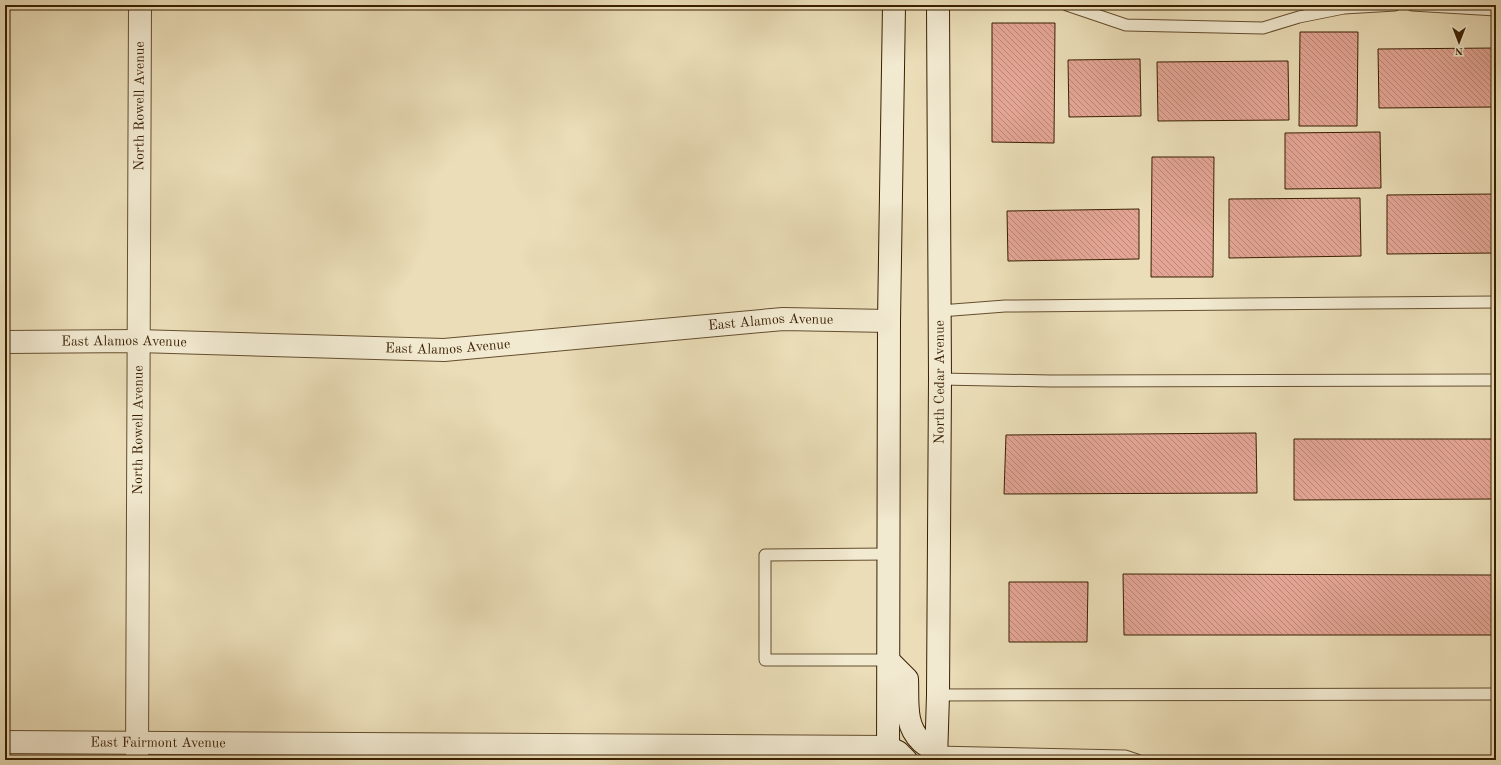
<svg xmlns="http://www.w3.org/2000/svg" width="1501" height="765" font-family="'Old Standard TT',serif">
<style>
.building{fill:url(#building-back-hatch);stroke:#391f00}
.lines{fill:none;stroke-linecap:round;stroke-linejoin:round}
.lane-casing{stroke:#654e2e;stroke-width:13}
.street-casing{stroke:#654e2e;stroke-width:24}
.secondary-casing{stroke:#391f00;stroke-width:24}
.lane{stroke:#f1e9d0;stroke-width:11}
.street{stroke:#f1e9d0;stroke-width:22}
.secondary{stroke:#f1e9d0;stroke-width:22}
.labels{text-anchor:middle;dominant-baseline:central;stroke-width:3;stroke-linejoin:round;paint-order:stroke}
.street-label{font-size:14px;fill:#391f00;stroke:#f1e9d0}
</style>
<defs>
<pattern id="building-back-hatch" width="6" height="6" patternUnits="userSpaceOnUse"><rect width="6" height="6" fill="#e3a595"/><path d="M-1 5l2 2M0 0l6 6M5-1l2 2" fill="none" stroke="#b98677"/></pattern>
</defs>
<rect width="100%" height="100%" fill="#eaddb7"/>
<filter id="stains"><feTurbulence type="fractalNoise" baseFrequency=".005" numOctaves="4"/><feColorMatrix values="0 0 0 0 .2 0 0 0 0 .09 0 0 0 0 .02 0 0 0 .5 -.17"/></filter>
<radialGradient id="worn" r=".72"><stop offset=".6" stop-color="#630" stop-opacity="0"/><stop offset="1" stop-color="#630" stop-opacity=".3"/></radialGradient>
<g class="building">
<path d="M992,23H1055L1054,143L992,142Z"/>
<path d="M1300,32H1358L1357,126H1299Z"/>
<path d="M1496,48V107L1379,108L1378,49Z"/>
<path d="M1140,59L1141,116L1069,117L1068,60Z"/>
<path d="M1288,61L1289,120L1158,121L1157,62Z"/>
<path d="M1380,132L1381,188L1285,189V133Z"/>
<path d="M1152,157H1214L1213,277H1151Z"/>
<path d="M1496,194V253L1387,254V195Z"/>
<path d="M1360,198L1361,256L1229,258V199Z"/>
<path d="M1139,209V259L1008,261L1007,211Z"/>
<path d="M1256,433L1257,493L1004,494L1006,435Z"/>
<path d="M1294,439H1493L1494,499L1294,500Z"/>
<path d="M1123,574L1493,575L1494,635H1124Z"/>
<path d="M1009,582H1088L1087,642H1009Z"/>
</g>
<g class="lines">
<defs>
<g id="lane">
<path d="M1067,5L1126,25L1263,28L1299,17L1344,8L1395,5"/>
<path d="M1412,5L1496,10"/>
<path d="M940,311L1005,306L1496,302"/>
<path d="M940,379L1051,381L1496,380"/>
<path d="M888,660H765V555L889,554"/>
<path d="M938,695L1496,694"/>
<path d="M936,752L1125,756L1137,760"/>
</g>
<g id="street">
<path id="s1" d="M5,342L138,341L444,350L783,319L889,321"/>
<path id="s2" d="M5,742L888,747"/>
<path id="s3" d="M137,760L140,5"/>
</g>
<g id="secondary">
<path d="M888,660L907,679C908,701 904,725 921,741C925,745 931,748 936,752"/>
<path d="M888,747L898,752L906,760"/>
<path d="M888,760L889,321L894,5"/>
<path id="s4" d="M936,760L938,695L940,379L938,5"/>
</g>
</defs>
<use href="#lane" class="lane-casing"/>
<use href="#street" class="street-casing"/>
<use href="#secondary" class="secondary-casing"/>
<use href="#lane" class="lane"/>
<use href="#street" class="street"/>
<use href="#secondary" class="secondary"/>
</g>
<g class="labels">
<g class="street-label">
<text stroke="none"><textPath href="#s3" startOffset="654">North Rowell Avenue</textPath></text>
<text stroke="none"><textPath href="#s1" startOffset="767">East Alamos Avenue</textPath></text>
<text stroke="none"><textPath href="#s1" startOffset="119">East Alamos Avenue</textPath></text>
<text stroke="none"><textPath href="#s1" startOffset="443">East Alamos Avenue</textPath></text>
<text stroke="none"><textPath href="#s4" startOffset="378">North Cedar Avenue</textPath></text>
<text stroke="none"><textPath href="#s3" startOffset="330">North Rowell Avenue</textPath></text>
<text stroke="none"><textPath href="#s2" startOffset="153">East Fairmont Avenue</textPath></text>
</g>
</g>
<rect width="1501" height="765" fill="none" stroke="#eaddb7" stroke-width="20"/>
<rect x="6" y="6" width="1489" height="753" fill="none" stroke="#391f00" stroke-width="2"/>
<rect x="10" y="10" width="1481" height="745" fill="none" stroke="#391f00"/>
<g transform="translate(1459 42) rotate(180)" stroke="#f1e9d0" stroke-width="3" paint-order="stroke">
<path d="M0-3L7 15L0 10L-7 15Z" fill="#391f00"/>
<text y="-6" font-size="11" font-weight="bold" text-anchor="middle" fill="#391f00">N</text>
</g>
<rect width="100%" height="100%" filter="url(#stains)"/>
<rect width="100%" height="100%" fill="url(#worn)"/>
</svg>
